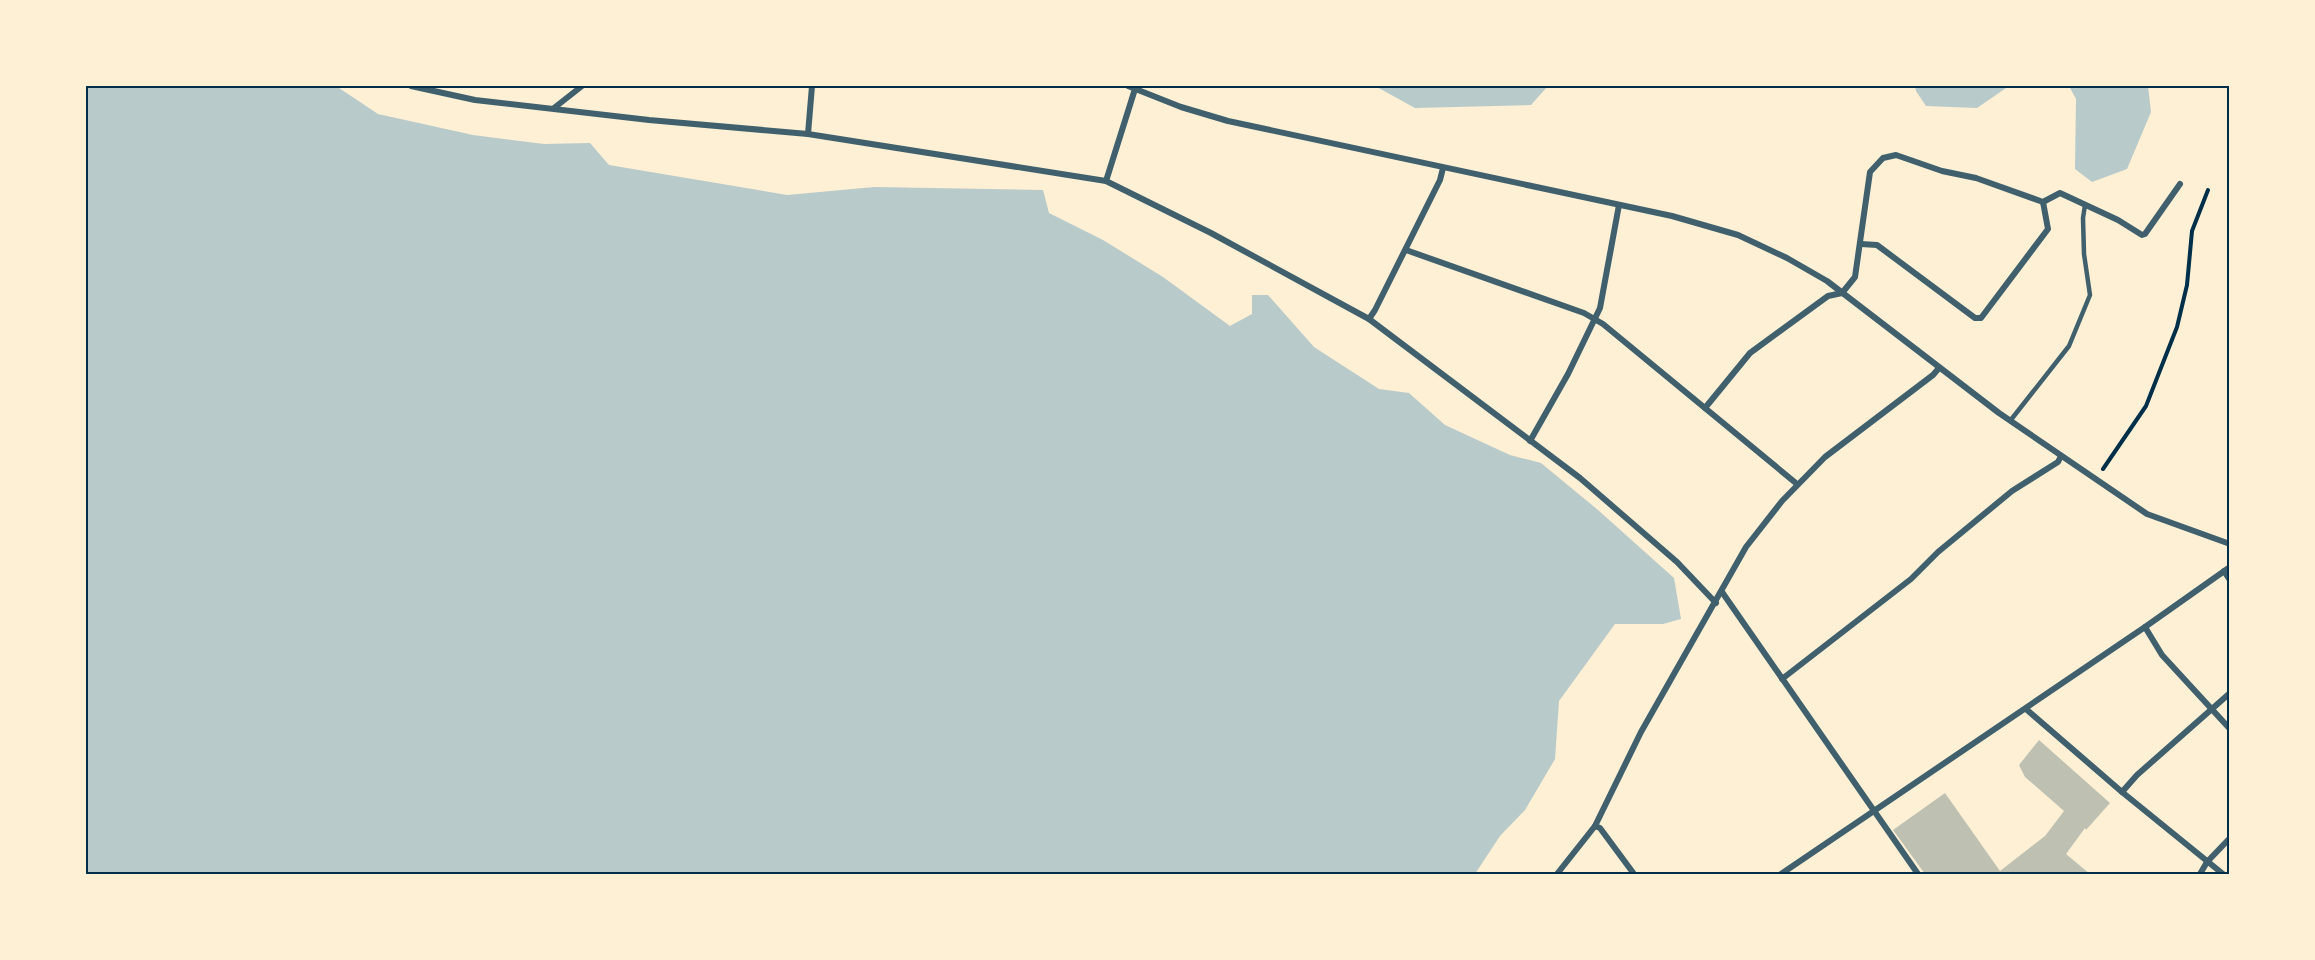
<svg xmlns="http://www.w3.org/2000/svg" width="2315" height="960" font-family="'DM Sans',sans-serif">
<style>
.green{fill:#b9caca}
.building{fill:#bec0b2}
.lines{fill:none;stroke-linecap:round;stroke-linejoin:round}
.path{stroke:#003049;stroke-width:4}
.service{stroke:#3f606c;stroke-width:4.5}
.minor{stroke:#3f606c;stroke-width:6}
.neatline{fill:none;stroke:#003049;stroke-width:2}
</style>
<rect width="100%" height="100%" fill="#fdf0d5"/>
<g class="green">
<path d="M86,86H336L378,114L473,135L544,144L590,143L609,165L787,195L874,187L1043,190L1049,213L1103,240L1163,277L1230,326L1252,314V295H1268L1314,347L1379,389L1409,393L1445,425L1510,455L1541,463L1598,510L1674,578L1681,619L1663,624H1615L1559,701L1555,759L1525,810L1500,836L1475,874H864L860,872L859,874H86Z"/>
<path d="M1375,86H1558L1547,87L1531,105L1415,108Z"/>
<path d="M1915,86H2009L1977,108L1926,106L1916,91Z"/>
<path d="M2069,86H2148L2151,112L2127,169L2092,182L2075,169L2076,99Z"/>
</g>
<path class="building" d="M2039,740L2110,803L2086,830L2085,828L2066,854L2090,874H1925L1893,830L1945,793L2000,871L2045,836L2064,811L2025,777L2019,765Z"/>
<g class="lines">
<path class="path" d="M2103,469L2146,406L2177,327L2187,285L2192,231L2208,190"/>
<path class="service" d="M2010,421L2069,346L2090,295L2084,254L2083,218L2085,205"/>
<g class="minor">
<path d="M411,86L475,100L649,120L808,134L1106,181L1211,233L1369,319L1580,478L1677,562L1716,603"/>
<path d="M1128,86L1181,107L1228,121L1672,216L1738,235L1787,258L1827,281L1999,413L2147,514L2230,544"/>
<path d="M554,108L582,86"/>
<path d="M808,134L812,86"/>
<path d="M1106,181L1135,89"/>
<path d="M1861,244L1877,245L1975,318H1981L2048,229L2043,202L2060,193L2118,220L2142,235L2145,234L2180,184"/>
<path d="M1406,250L1584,313L1603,324L1797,484"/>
<path d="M1369,319L1375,310L1440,180L1443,168"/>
<path d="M1705,408L1750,353L1828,296L1842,293L1855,277L1870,172L1883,158L1896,155L1942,171L1976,178L2043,202"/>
<path d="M1530,441L1568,374L1600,308L1619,205"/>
<path d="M2224,571L2230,580"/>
<path d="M1722,592L1918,874"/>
<path d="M2145,627L2162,655L2230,729"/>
<path d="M1782,679L1911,579L1938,552L2012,491L2058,462L2061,456"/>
<path d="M2026,709L2122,792L2223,874"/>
<path d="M2122,792L2137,775L2230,693"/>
<path d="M1595,826L1600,828L1634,874"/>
<path d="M1557,874L1595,826L1641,732L1746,547L1782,501L1825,457L1933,375L1939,368"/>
<path d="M1781,874L2145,627L2230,567"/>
<path d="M2200,874L2207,862L2230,838"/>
</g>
</g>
<rect width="2315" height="960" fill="none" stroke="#fdf0d5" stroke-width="174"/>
<rect x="87" y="87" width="2141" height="786" class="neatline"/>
</svg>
